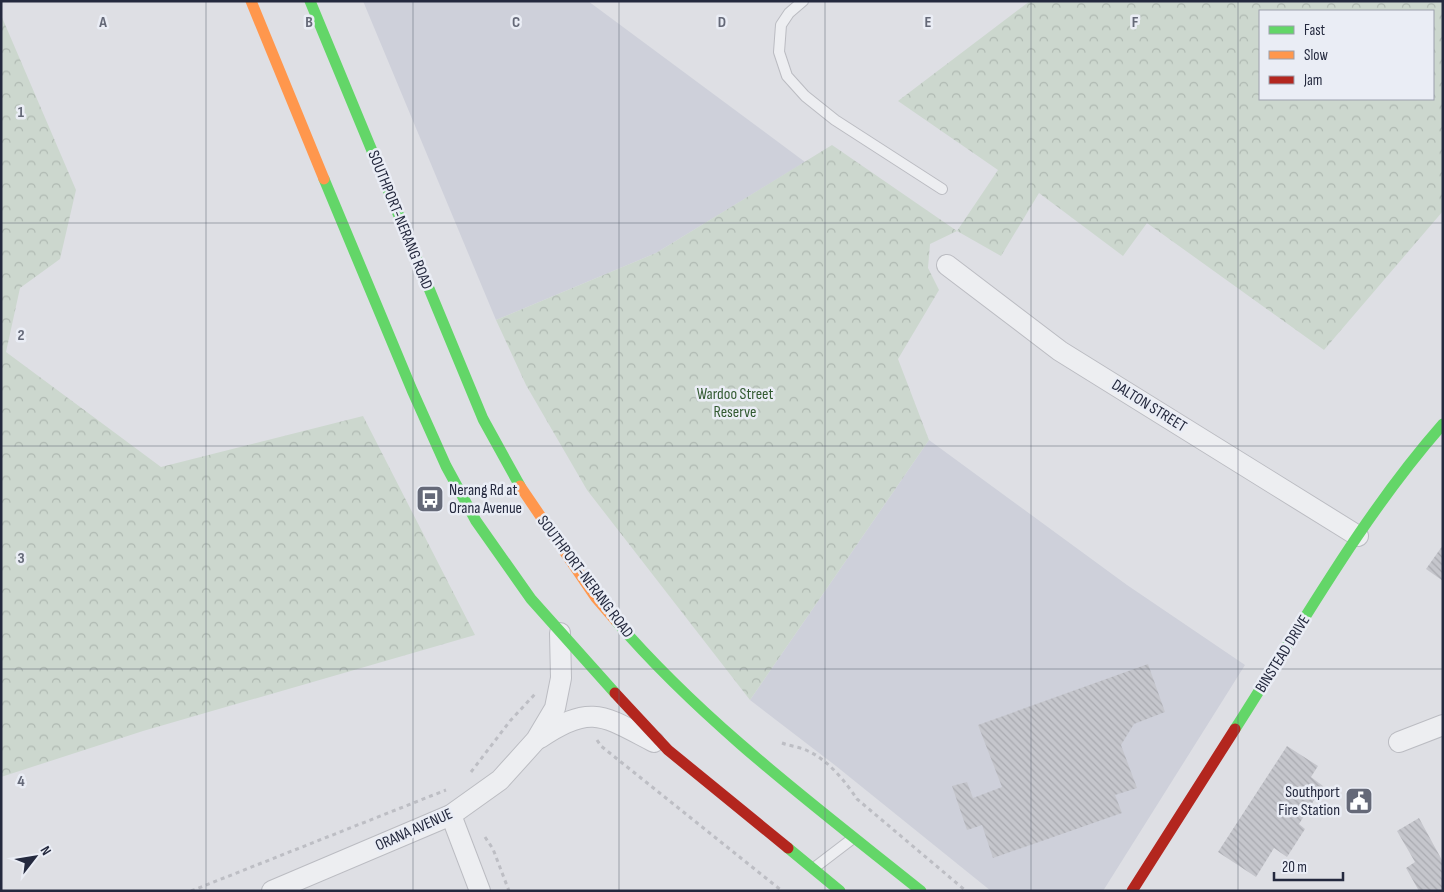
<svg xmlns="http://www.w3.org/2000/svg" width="1444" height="892" font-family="'Sofia Sans Condensed',sans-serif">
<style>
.built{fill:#ced0da}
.forest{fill:url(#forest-crowns);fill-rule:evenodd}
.building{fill:url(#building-back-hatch)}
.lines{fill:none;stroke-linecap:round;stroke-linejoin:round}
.lane-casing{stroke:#bbbcc2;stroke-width:12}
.street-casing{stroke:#bbbcc2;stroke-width:22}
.path{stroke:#bdbec4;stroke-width:3;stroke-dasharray:4 4;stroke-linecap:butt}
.lane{stroke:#edeef1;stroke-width:10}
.street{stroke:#edeef1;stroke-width:20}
.fast{stroke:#63d668;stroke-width:11}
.slow{stroke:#ff974d;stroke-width:11}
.jam{stroke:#b3261e;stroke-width:11}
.grid{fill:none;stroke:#656978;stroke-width:1;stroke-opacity:0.55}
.labels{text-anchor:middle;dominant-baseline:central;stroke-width:5;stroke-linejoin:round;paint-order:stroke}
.street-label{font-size:16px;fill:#24293e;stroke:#eaedf5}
.park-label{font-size:16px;fill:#325a31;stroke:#eaedf5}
.poi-label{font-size:16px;fill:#24293e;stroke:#eaedf5;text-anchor:start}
.grid-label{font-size:16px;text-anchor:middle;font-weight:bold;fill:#656978;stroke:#eaedf5;stroke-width:5;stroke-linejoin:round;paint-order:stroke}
</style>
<defs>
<pattern id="forest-crowns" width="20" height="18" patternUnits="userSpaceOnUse" patternTransform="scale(1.25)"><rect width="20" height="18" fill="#ccd7ce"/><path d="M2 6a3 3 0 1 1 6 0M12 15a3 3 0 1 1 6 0" fill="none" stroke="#afb9b2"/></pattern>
<pattern id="building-back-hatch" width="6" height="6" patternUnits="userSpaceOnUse" patternTransform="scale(1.25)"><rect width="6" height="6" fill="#c5c6cc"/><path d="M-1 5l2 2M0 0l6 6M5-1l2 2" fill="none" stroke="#a9aab0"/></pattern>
</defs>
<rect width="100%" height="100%" fill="#dedfe4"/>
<g class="built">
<path d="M363,1H588L805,162L656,253L496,320Z"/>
<path d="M929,440L1127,585L1245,665L1103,891H991L836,766L750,700Z"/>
</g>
<g class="forest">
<path d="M1030,1H1443V211L1324,350L1147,223L1123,256L1039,193L1001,256L957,231L930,244L928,268L939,290L898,359L929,440L750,700L587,490L526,385L496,320L656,253L832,145L957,231L998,170L898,101ZM1260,11H1433V99H1260Z"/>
<path d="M1,15L76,190L60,259L20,288L6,352L161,467L363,416L475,635L143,731L1,777Z"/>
</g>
<g class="building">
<path d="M1443,545V581L1426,569Z"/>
<path d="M1148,664L1165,712L1134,724L1121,745L1137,788L1115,795L1122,813L993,858L982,825L967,830L952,786L967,782L973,798L1002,787L978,725Z"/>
<path d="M1287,746L1318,766L1311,777L1323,786L1299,824L1305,829L1287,857L1274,848L1256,877L1218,852Z"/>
<path d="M1419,818L1443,862V891H1419L1406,868L1415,862L1397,831Z"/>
</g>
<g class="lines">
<defs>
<g id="lane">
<path d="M803,1L789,13L781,25L779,52L787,76L805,96L835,120L942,189"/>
<path d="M814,868L852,839"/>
</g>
<g id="street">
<path d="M947,265L1060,351L1358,536"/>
<path d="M540,738C591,703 604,716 654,742"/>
<path d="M1399,742L1443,725"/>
<path d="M451,815L480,891"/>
<path d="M272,891L451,815L500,780L536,740L555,708L561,678L560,633"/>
</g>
</defs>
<use href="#lane" class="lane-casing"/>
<use href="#street" class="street-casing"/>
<g class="path">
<path d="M597,740L601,746L782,891"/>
<path d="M782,743C790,746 800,747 808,751C828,760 845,781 857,799L966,891"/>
<path d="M471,772L510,721L535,694"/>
<path d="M485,837L493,849L509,891"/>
<path d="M191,891L446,790"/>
</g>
<use href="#lane" class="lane"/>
<use href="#street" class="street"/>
<g class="fast">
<path d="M310,1L483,419L520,486"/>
<path d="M324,179L412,390L446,466L476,521L531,599L615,693"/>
<path d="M616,621C705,724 815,806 921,891"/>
<path d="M1235,729C1301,626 1362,516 1443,424"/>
<path d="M788,848L840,891"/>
</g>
<g class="slow">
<path d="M251,1L324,179"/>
<path d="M520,486L596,598L616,621"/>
</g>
<g class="jam">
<path d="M615,693L668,750L788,848"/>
<path d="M1132,891L1235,729"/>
</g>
</g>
<path class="grid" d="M206,1V891M413,1V891M619,1V891M825,1V891M1031,1V891M1238,1V891M1,223H1443M1,446H1443M1,669H1443"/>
<defs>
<symbol id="bus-square" viewBox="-11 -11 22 22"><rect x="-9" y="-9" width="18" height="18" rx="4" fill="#656978" stroke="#eaedf5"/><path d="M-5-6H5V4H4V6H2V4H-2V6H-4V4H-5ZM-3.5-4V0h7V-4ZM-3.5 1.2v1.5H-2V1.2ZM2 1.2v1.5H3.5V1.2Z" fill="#fff"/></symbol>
<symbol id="civic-square" viewBox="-11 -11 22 22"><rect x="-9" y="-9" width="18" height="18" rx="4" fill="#656978" stroke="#eaedf5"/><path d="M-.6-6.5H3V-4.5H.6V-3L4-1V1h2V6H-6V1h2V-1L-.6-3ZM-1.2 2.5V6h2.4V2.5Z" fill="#fff"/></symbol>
</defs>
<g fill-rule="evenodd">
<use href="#bus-square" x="414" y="483" width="32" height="32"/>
<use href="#civic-square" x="1343" y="785" width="32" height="32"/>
</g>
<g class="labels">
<g class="street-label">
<text transform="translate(400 220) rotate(68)">SOUTHPORT-NERANG ROAD</text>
<text transform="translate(1149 406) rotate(32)">DALTON STREET</text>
<text transform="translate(585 577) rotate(53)">SOUTHPORT-NERANG ROAD</text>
<text transform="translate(1283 654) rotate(-58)">BINSTEAD DRIVE</text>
<text transform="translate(414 830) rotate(-24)">ORANA AVENUE</text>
</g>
<g class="park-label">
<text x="735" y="394">Wardoo Street<tspan x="735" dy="18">Reserve</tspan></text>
</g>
<g class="poi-label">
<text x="449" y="490">Nerang Rd at<tspan x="449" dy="18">Orana Avenue</tspan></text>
<text x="1340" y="792" text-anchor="end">Southport<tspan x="1340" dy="18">Fire Station</tspan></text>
</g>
</g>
<g class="grid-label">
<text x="103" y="27">A</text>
<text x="309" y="27">B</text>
<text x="516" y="27">C</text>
<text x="722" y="27">D</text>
<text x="928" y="27">E</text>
<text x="1135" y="27">F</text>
<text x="21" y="117">1</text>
<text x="21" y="340">2</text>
<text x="21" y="563">3</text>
<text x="21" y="786">4</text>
</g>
<rect width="1444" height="892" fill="none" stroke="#24293e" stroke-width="5"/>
<rect x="1259" y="10" width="175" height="90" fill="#eaedf5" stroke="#9b9fac"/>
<rect x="1269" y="26" width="25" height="8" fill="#63d668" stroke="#9b9fac"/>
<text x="1304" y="35" font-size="15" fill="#24293e">Fast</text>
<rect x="1269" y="51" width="25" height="8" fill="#ff974d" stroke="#9b9fac"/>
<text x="1304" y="60" font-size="15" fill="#24293e">Slow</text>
<rect x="1269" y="76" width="25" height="8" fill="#b3261e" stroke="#9b9fac"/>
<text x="1304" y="85" font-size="15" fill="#24293e">Jam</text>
<g transform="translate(35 857) rotate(59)" stroke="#eaedf5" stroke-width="4" paint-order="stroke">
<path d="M0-4L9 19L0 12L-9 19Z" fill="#24293e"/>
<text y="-8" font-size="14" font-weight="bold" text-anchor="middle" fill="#24293e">N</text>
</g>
<path d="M1274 872v8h69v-8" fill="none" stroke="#24293e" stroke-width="2.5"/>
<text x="1282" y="872" font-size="15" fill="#24293e" stroke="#eaedf5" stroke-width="4" paint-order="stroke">20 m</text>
</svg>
